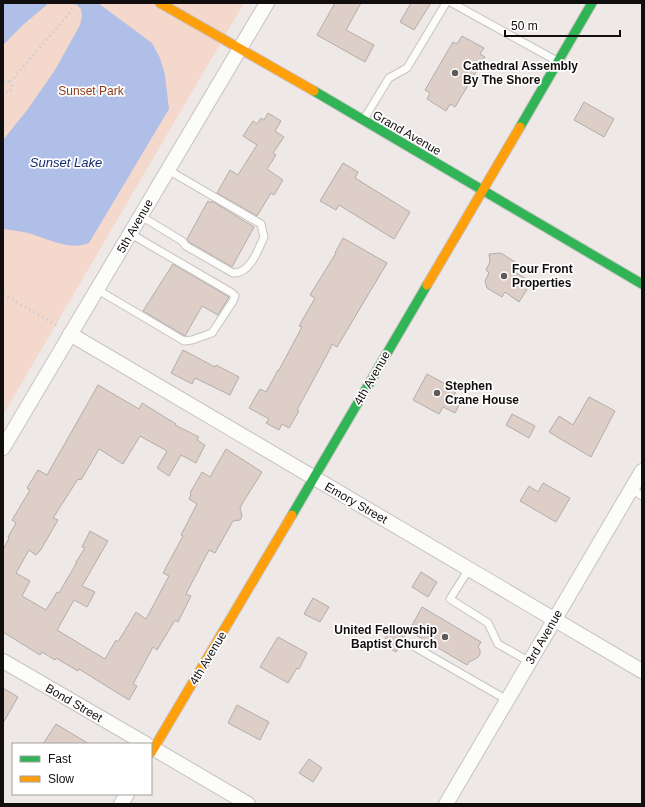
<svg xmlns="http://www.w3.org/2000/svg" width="645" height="807" font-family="Arial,sans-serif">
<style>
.green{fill:#f5d8cc}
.water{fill:#b0bfe7}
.building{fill:#ddcec8;stroke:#b2adab}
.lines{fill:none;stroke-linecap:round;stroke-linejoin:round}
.lane-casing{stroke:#c7c3c2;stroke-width:9}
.street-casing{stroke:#c7c3c2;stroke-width:16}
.fast-casing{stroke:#c7c3c2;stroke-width:11}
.slow-casing{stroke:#c7c3c2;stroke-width:11}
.path{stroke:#d2d0cf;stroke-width:2.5;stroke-dasharray:2 3;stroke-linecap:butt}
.lane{stroke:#fcfcfb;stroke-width:7}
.street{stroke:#fcfcfb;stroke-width:14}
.fast{stroke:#30b455;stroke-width:9}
.slow{stroke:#ff9f0a;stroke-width:9}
.poi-dot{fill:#5f5a59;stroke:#fff;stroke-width:1.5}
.labels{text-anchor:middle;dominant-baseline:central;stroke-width:3.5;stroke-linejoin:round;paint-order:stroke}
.poi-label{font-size:12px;font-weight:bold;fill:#120e0d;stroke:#fff;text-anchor:start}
.park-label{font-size:12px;fill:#8b3c18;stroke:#fff}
.street-label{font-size:12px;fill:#120e0d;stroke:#fff}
.water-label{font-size:13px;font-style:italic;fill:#152a6d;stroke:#fff}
</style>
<rect width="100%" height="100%" fill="#eee8e6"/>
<path class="green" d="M3,3H244L3,415Z"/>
<g class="water">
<path d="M3,3H49L24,24L3,45Z"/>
<path d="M75,3H98L152,43L160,58L165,75L169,109L89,243C68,251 49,239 28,233C20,231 11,230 3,229V140L28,109L55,70L80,25L82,16L81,9Z"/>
</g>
<g class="building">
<path d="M335,3H361L346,30L374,45L365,62L317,35Z"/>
<path d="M411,3H431L414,30L400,22Z"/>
<path d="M462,36L484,48L480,54L485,57L455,107L450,104L446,111L427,99L430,93L425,90L453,42L457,44Z"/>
<path d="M584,102L614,119L604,137L574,120Z"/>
<path d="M268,113L281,121L275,131L284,137L273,153L276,155L267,169L283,180L274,195L271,193L257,216L217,193L230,170L238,175L257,145L243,136L253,121L257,124L261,118L264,120Z"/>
<path d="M343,163L358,172L355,178L410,212L394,239L339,205L336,210L320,201Z"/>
<path d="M208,201L211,203L212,201L254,227L232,267L189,242L187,239Z"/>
<path d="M343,238L387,263L337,347L332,344L330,349L297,410L299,411L289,428L282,424L279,430L266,423L269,419L249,408L260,389L266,392L278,370H279L302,327L299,326L315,298L310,295L336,253H335Z"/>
<path d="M501,253L518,264L513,271L525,278L522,284L528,288L519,302L505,292L502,297L487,288L485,281L489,273L486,270L490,262L489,254Z"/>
<path d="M173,264L229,297L218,315L202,306L185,336L143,311Z"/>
<path d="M183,350L215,367L216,365L239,377L230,395L195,378L192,384L171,373Z"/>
<path d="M427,374L457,390L454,395L462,399L455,413L443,407L439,414L413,400Z"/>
<path d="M98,385L139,409L142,403L176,424L175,425L199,437L197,440L205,445L196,463L181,455L169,476L157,468L167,451L140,436L123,464L99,449L81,480L78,479L53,518L58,520L40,551L36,555L29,550L16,573L30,581L22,596L46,610L57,592L59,593L77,562H76L85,548L82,547L90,531L108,541L82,586L95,592L87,607L74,600L57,630L105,659L116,640L118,642L136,612L146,619L169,576L163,573L183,536L181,535L197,504L189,499L191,494L190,493L202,472L210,477L226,449L262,472L242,504L240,508L242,516L240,520L233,521L215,553L209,550L186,594L191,596L178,622L175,620L157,650L153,647L133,684L137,686L129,700L79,669L78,671L56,658L55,660L42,652L40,655L3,632V550L9,538L8,537L16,523L12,520L30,490L27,488L38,470L47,475Z"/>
<path d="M589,397L615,411L591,457L549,432L559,416L573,425Z"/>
<path d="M512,414L535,426L529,438L506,425Z"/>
<path d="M543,483L570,498L556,522L520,501L529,486L538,492Z"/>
<path d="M421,572L437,582L428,597L412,587Z"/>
<path d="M313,598L329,607L320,622L304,614Z"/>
<path d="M422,607L481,642L478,647L480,650V655L477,658L469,662L467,665L409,631Z"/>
<path d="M392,626L406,634L396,652L382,644Z"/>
<path d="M278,637L307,653L299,669L297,668L288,683L260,667Z"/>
<path d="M3,688L18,697L3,723Z"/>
<path d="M237,705L269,722L260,740L228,723Z"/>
<path d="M56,724L89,744H43Z"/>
<path d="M309,759L322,768L313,782L299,773Z"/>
</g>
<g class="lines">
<defs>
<g id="lane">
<path d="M452,3L557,61"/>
<path d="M364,119L389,78L407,68L446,3"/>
<path d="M141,216L182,241L186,246L233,273C250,274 258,250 264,237L261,224L168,170"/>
<path d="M98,290L184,341L192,340L212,333L233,301L235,296L232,293L131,234"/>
<path d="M631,489L642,496"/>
<path d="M469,569L450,599L488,623L498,644L530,662"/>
<path d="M415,647L507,700"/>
</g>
<g id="street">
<path d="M70,334L642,671"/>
<path d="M3,448L267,3"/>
<path d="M3,661L146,744"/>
<path d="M151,747L248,804"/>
<path d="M121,804L127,794"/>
<path d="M446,804L642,471"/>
</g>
<g id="fast">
<path d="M314,91L642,284"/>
<path d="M520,127L592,3"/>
<path d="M292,515L427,285"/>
</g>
<g id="slow">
<path d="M160,3L314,91"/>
<path d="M427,285L520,127"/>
<path d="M151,753L292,515"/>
</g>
</defs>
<use href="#lane" class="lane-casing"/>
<use href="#street" class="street-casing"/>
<use href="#fast" class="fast-casing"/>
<use href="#slow" class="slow-casing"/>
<g class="path">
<path d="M3,81H8L12,86L10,92L3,93"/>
<path d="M10,82L68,15L75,3"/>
<path d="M3,294L58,326"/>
</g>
<use href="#lane" class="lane"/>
<use href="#street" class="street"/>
<use href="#fast" class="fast"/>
<use href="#slow" class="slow"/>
</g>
<g class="poi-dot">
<circle cx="455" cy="73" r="4"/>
<circle cx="504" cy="276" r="4"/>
<circle cx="437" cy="393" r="4"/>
<circle cx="445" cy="637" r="4"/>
</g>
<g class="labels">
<g class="poi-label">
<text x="463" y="66">Cathedral Assembly<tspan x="463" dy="14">By The Shore</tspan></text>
<text x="512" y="269">Four Front<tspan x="512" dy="14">Properties</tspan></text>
<text x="445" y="386">Stephen<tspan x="445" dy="14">Crane House</tspan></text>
<text x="437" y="630" text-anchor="end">United Fellowship<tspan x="437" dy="14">Baptist Church</tspan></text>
</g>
<g class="park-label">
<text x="91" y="91">Sunset Park</text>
</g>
<g class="street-label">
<text transform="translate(407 133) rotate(30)">Grand Avenue</text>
<text transform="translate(135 226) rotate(-60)">5th Avenue</text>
<text transform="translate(372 378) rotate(-60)">4th Avenue</text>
<text transform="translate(356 503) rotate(30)">Emory Street</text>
<text transform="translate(544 637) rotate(-60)">3rd Avenue</text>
<text transform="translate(208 658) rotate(-59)">4th Avenue</text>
<text transform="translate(74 703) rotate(30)">Bond Street</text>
</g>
<g class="water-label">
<text x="66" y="162">Sunset Lake</text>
</g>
</g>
<rect width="645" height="807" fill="none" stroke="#120e0d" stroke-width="8"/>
<rect x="12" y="743" width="140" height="52" fill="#ffffff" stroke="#a09f9e"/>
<rect x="20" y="756" width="20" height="6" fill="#30b455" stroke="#a09f9e"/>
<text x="48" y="763" font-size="12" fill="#120e0d">Fast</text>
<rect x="20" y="776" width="20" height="6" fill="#ff9f0a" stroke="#a09f9e"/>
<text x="48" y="783" font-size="12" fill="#120e0d">Slow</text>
<path d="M505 30v6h115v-6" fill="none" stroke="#120e0d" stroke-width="2"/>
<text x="511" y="30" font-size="12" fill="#120e0d" stroke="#ffffff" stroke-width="3" paint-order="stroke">50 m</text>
</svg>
